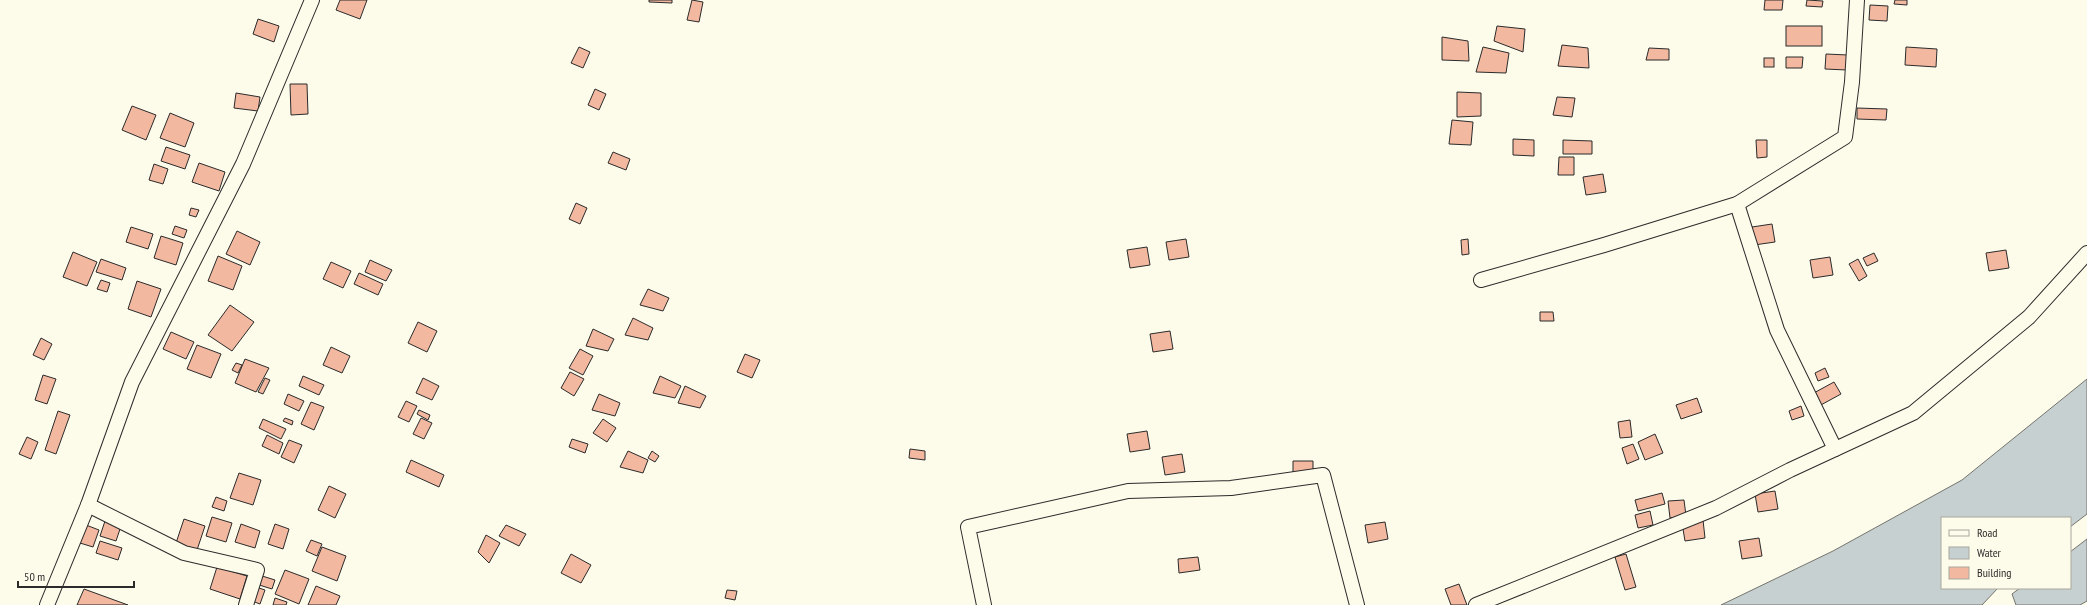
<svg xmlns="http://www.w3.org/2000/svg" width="2087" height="605" font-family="'PT Sans Narrow',sans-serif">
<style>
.water{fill:#c7d0d0;stroke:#74746e}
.building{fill:#f2b8a0;stroke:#2b2b2b}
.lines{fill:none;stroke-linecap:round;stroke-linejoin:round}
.minor-casing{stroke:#2b2b2b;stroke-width:16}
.minor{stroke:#fdfbea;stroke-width:14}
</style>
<rect width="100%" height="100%" fill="#fdfbea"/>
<g class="water">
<path d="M2087,379V514L2070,527V518H1942V588H1998L1982,605H1721L1833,551L1962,480Z"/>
<path d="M2087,539V601L2080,605H2016L2012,594L2020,588H2070V552Z"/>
</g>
<g class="building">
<path d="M340,0H367L360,19L336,10Z"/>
<path d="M649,0H672V3L649,2Z"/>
<path d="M692,0L703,2L699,22L687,20Z"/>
<path d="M1765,0H1783L1782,10H1764Z"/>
<path d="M1807,0L1823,1L1822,7L1806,6Z"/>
<path d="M1895,0H1907V5L1894,4Z"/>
<path d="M1870,5L1888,6L1887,21L1869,20Z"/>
<path d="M258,19L279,26L274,42L253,34Z"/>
<path d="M1497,26L1525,29L1523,52L1494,41Z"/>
<rect x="1786" y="26" width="36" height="20"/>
<path d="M1442,37L1468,41L1469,61L1442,60Z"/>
<path d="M1562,45L1588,48L1589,68L1558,66Z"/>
<path d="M579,47L590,52L583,68L571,63Z"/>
<path d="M1483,47L1509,53L1506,73L1476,72Z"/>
<path d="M1906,47L1937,49L1936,67L1905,65Z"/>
<path d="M1649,48L1669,49V60H1646Z"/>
<path d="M1826,54L1848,55L1847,70L1825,69Z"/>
<path d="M1786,57H1803L1802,68H1786Z"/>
<rect x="1764" y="58" width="10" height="9"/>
<path d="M290,84H307L308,114L291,115Z"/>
<path d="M595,89L606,94L599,110L588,105Z"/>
<path d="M1457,92L1481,93V116L1457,117Z"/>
<path d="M236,93L260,97L258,111L234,108Z"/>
<path d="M1557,97L1575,98L1572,117L1553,115Z"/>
<path d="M132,106L156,115L146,140L122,130Z"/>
<path d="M1857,108L1887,109L1886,120L1857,119Z"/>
<path d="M170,113L194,123L185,147L160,138Z"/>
<path d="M1452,120L1473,122L1471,145L1449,144Z"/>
<path d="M1513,139L1534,140V156L1513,155Z"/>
<path d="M1563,140L1592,141V154H1563Z"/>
<path d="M1756,140H1767V157L1757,158Z"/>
<path d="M166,147L190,155L185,169L161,161Z"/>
<path d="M613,152L630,159L626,170L608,163Z"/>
<path d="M1559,157H1574V175H1558Z"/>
<path d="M199,163L225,172L219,191L192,182Z"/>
<path d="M154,164L168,169L163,184L149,180Z"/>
<path d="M1603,174L1606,192L1586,195L1583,177Z"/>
<path d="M576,203L587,208L580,224L569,219Z"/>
<path d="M191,208L199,210L196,217L189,215Z"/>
<path d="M1772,224L1775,242L1754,245L1752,227Z"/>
<path d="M175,226L187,230L184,238L172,234Z"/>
<path d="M131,227L153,234L148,249L126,242Z"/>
<path d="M237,231L260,242L250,265L226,254Z"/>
<path d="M161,236L183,243L176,265L154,258Z"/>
<path d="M1186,239L1189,257L1169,260L1166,242Z"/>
<path d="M1468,239L1469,254L1462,255L1461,240Z"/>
<path d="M1147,247L1150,265L1130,268L1127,250Z"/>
<path d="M2006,250L2009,268L1989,271L1986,253Z"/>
<path d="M73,252L97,262L87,286L63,277Z"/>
<path d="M1874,253L1878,261L1867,266L1863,258Z"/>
<path d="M218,256L242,266L233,290L208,281Z"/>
<path d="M1830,257L1833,275L1813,278L1810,260Z"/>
<path d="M101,259L126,268L122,280L96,272Z"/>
<path d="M1858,259L1867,276L1859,281L1849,264Z"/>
<path d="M370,260L392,270L386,281L365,272Z"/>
<path d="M331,262L351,271L343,288L323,279Z"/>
<path d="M359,273L383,284L378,295L354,284Z"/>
<path d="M101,280L110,283L107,292L97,289Z"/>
<path d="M137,281L161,289L151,317L128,309Z"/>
<path d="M648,289L669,298L663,311L640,305Z"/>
<path d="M230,305L254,322L232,351L208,335Z"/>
<path d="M1540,312H1553L1554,321H1540Z"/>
<path d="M633,318L653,328L648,340L625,335Z"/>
<path d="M418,322L437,331L427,352L408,343Z"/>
<path d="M593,329L614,339L608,351L586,346Z"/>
<path d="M1170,331L1173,349L1153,352L1150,334Z"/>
<path d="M171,332L194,342L186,359L163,349Z"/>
<path d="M41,338L52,344L44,360L33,355Z"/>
<path d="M197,345L221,354L211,378L187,369Z"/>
<path d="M331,347L350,356L342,373L323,365Z"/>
<path d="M580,349L593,356L583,375L569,368Z"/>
<path d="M745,354L760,360L752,378L737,372Z"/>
<path d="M245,359L269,368L256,392L235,383Z"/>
<path d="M236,363L242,365L238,373L232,370Z"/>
<path d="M1825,368L1829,377L1818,381L1815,373Z"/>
<path d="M570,372L584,379L574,396L561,388Z"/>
<path d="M43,375L56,379L47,404L35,400Z"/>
<path d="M303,376L324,385L319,395L299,386Z"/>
<path d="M660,376L681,386L675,398L653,393Z"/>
<path d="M265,378L270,380L263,394L258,392Z"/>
<path d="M423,378L439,386L432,400L416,393Z"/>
<path d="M1834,382L1841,394L1819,406L1812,394Z"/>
<path d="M685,386L706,396L700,408L678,403Z"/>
<path d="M288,394L304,401L299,411L284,404Z"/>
<path d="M599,394L620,403L615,416L592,410Z"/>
<path d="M1697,398L1702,412L1681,419L1676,405Z"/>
<path d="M406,401L417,406L409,422L398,417Z"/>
<path d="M311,402L324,407L314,430L301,424Z"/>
<path d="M1801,406L1804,416L1792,420L1789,411Z"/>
<path d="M419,410L430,415L428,420L417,414Z"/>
<path d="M58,411L70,415L56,454L45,450Z"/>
<path d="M285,418L293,421L292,425L283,421Z"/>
<path d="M421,418L432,423L424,439L413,434Z"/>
<path d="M263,419L286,429L281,439L259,428Z"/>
<path d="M603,419L616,428L607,442L593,433Z"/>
<path d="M1630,420L1632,437L1620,438L1618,422Z"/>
<path d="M1147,431L1150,449L1130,452L1127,434Z"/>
<path d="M1655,434L1663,453L1645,460L1638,442Z"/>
<path d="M267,435L283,443L279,454L262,446Z"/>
<path d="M27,437L38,442L31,459L19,454Z"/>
<path d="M572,439L588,444L585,453L569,447Z"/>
<path d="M289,440L302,445L294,463L281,457Z"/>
<path d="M1633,444L1639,459L1627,464L1622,448Z"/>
<path d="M910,449L925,451V460L909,458Z"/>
<path d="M628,451L648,460L643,473L620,467Z"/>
<path d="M652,451L659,456L655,462L648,458Z"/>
<path d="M1182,454L1185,472L1165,475L1162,457Z"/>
<path d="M411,460L444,475L439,487L406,472Z"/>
<path d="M1293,461H1313V471L1293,472Z"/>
<path d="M239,473L261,480L253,505L230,498Z"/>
<path d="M329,486L346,494L335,518L318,510Z"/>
<path d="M1775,491L1778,509L1758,512L1755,494Z"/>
<path d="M1662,493L1665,504L1638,511L1635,500Z"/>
<path d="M216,497L227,501L224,511L212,507Z"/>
<path d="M1684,500L1686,516L1670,518L1668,501Z"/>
<path d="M1650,511L1653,525L1638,528L1635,515Z"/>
<path d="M212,517L232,523L226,542L206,536Z"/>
<path d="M184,519L205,526L197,550L176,543Z"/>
<path d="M1703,520L1705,538L1685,541L1682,523Z"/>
<path d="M105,521L121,526L116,541L100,536Z"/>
<path d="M1385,522L1388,539L1368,543L1365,525Z"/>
<path d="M241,524L260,531L255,548L235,542Z"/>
<path d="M275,524L289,529L283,549L268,544Z"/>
<path d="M86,525L99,530L93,547L80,543Z"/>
<path d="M506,525L526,534L519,546L499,536Z"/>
<path d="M486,535L500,543L489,563L478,552Z"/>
<path d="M1759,538L1762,556L1742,559L1739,541Z"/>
<path d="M311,540L322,544L317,556L306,551Z"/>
<path d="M100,541L122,548L118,560L96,553Z"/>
<path d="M322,547L346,556L337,581L312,571Z"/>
<path d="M571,554L591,565L581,583L561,573Z"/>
<path d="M1626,554L1636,587L1625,590L1615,557Z"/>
<path d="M1198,557L1200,570L1179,573L1178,559Z"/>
<path d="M217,567L247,576L240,599L210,589Z"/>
<path d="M285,570L309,579L299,604L275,594Z"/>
<path d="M259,575L275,580L272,589L256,584Z"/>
<path d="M1459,584L1467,605H1451L1445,589Z"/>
<path d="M316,586L340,596L336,605H308Z"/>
<path d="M256,587L265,590L260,604L252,601Z"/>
<path d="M84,589L128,605H77Z"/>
<path d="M727,590L737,591L735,600L725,598Z"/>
<path d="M275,598L287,602L286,605H273Z"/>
</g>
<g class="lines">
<defs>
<g id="minor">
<path d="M1737,204L1777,330L1835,449"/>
<path d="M1481,280L1604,245L1737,204L1845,137L1852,82L1857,0"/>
<path d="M88,505L184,553L257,570L246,605"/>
<path d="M47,605L88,505L132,382L243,164L312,0"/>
<path d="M984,605L968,527L1128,491L1231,488L1323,475L1357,605"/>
<path d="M1476,605L1716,508L1790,470L1913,413L2029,317L2087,253"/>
</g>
</defs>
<use href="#minor" class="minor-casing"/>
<use href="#minor" class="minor"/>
</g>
<rect x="1941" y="517" width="130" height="72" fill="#fdfbea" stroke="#a9a89e"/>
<rect x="1949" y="530" width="20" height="6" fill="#fdfbea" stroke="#a9a89e"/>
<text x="1977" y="537" font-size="12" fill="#2b2b2b">Road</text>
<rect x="1949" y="547" width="20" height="12" fill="#c7d0d0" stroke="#a9a89e"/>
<text x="1977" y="557" font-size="12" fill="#2b2b2b">Water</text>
<rect x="1949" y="567" width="20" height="12" fill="#f2b8a0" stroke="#a9a89e"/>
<text x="1977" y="577" font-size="12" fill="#2b2b2b">Building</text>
<path d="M18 581v6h116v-6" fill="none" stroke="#2b2b2b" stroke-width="2"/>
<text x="24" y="581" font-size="12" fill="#2b2b2b" stroke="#fdfbea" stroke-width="3" paint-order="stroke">50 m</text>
</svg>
